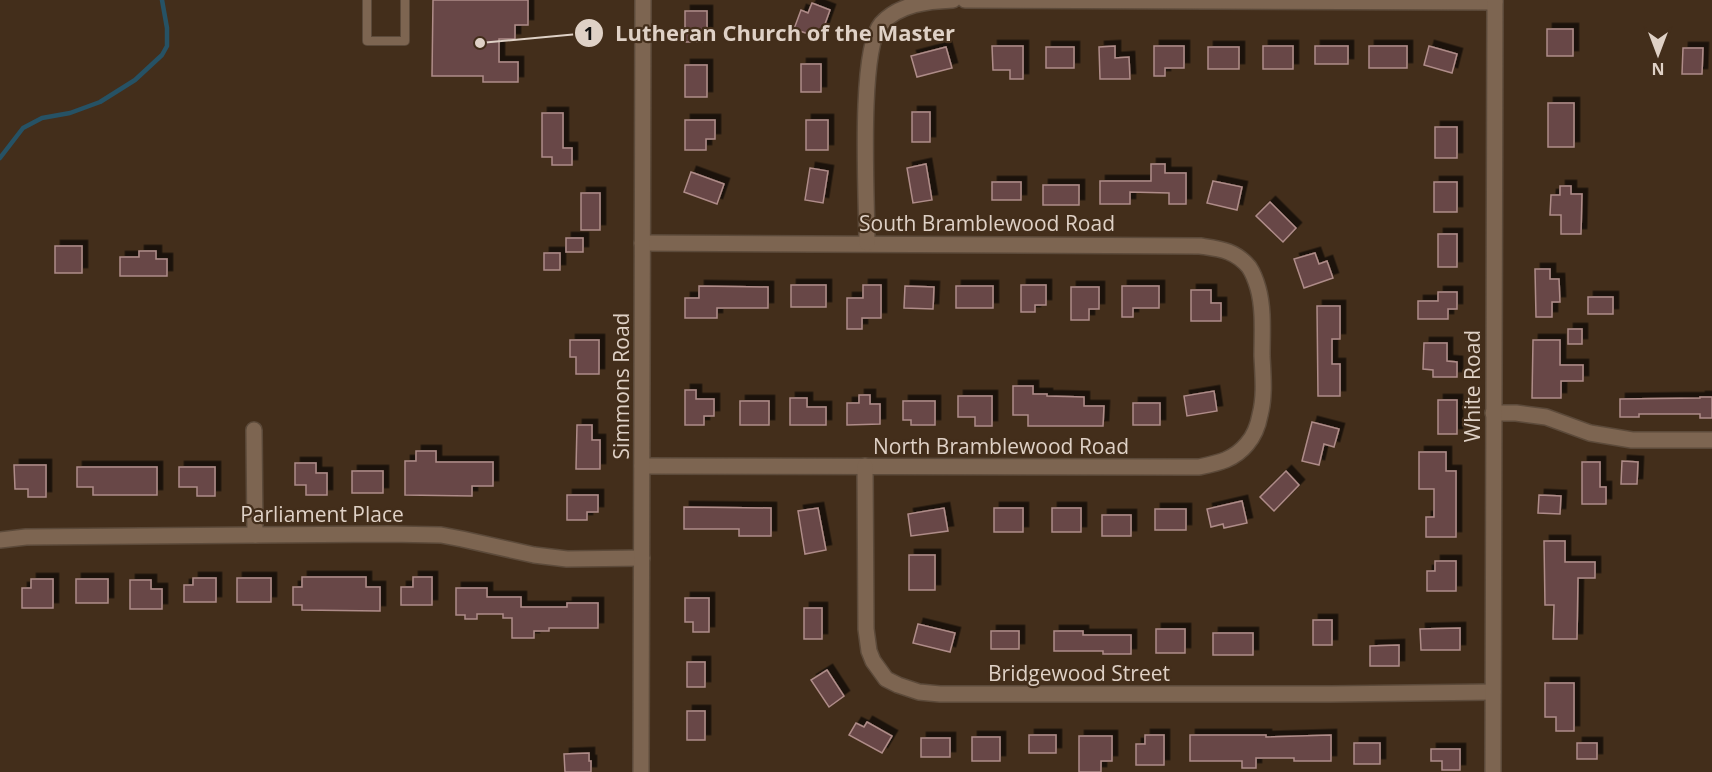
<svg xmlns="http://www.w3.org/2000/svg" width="1712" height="772" font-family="'Open Sans',sans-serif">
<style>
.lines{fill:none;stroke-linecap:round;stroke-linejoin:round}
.stream{stroke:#265265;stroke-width:4.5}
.building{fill:#674746;stroke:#af8c89;stroke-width:1.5;filter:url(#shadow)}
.lane-casing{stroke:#5c4a3a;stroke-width:10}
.street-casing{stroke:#5c4a3a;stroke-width:18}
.lane{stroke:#7d6551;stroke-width:8}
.street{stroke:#7d6551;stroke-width:15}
.labels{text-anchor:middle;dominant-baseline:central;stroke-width:4.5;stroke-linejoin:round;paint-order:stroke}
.street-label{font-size:21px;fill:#dfd1c6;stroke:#432e1b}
.leader{fill:none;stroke:#dfd1c6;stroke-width:2}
.callout-dot{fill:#dfd1c6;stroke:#432e1b;stroke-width:2}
.mark-label{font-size:18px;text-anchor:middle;font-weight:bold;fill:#111}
.callout-label{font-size:22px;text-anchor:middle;font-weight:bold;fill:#dfd1c6;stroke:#432e1b;stroke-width:4.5;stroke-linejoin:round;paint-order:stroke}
</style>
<defs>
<filter id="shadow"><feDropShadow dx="5.5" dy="-5.5" stdDeviation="0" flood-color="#0009"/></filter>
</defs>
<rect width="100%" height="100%" fill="#432e1b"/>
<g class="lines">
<path class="stream" d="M0,158L23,128L42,118L70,113L100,102L135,80L162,55L167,46V28L162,0"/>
</g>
<g class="building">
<path d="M433,0H528V25H515V39H499V62H518V82H483V76H432Z"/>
<path d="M812,3L830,10L820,38L794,29L801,10L808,13Z"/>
<rect x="685" y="11" width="22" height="31"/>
<rect x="1547" y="29" width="26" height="27"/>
<path d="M992,46H1023V79H1010V70H993Z"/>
<path d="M1115,46V58L1129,57L1130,79H1100L1099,47Z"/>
<path d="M1154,46H1184V68H1165V76H1154Z"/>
<rect x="1263" y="46" width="30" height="23"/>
<rect x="1315" y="46" width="33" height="18"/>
<rect x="1369" y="46" width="38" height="22"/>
<path d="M1429,46L1457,54L1452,73L1424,65Z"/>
<path d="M946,47L952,68L917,77L911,56Z"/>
<rect x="1046" y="47" width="28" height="21"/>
<rect x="1208" y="47" width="31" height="22"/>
<path d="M1683,48H1703L1702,74H1682Z"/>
<rect x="801" y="64" width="20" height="28"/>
<rect x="685" y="65" width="22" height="32"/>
<rect x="1548" y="103" width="26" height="44"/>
<rect x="912" y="112" width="18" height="30"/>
<path d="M542,113H563V148H572V165H552V157H542Z"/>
<path d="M685,120H715V139H706V150H685Z"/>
<rect x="806" y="120" width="22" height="30"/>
<rect x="1435" y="127" width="22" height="31"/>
<path d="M926,164L932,200L913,203L907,168Z"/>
<path d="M1151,164H1165V173H1186V204H1169V193L1130,192V204H1100V181H1151Z"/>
<path d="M810,168L828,171L823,203L805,200Z"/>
<path d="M691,172L724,184L717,204L684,192Z"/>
<path d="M1213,181L1242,187L1237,210L1207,203Z"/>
<rect x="992" y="182" width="29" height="18"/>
<rect x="1434" y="182" width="23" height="30"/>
<rect x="1043" y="185" width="36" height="20"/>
<path d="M1560,186H1571V194H1582L1581,234H1561V215H1550L1551,195H1560Z"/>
<rect x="581" y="193" width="19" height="37"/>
<path d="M1270,202L1296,228L1283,242L1256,216Z"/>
<rect x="1438" y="234" width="19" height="33"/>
<rect x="566" y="238" width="17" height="14"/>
<rect x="55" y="246" width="27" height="27"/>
<path d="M139,251H156V259H167V276H120V257H139Z"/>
<rect x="544" y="253" width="16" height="17"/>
<path d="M1315,253L1319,264L1327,261L1333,278L1304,288L1294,259Z"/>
<path d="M1535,269H1550V279H1559L1560,302H1552V317H1536Z"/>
<rect x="791" y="285" width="35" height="22"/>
<path d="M863,285H881V318H862V329H847V298H863Z"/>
<path d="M1021,285H1046V305H1035V312H1021Z"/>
<path d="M699,286L768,287V308H717V318H685V298H699Z"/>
<path d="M905,286L934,287L933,309L904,308Z"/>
<rect x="956" y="286" width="37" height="22"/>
<path d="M1122,286H1159V308H1133V317H1122Z"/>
<path d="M1071,287H1099V309H1089V320H1071Z"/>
<path d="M1191,290H1211V303H1221V321H1191Z"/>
<path d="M1438,292H1457V309H1448V319H1418V301H1438Z"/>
<rect x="1588" y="297" width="25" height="17"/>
<path d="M1317,306H1340V339H1332V364H1340V396H1318Z"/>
<rect x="1568" y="329" width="14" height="15"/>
<path d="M570,340H599V374H576V357H570Z"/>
<path d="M1533,340H1560V365H1583V381H1561V398H1532Z"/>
<path d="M1424,343H1447V361L1457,362V377H1433V370L1423,369Z"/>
<path d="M1013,386H1033V394H1047V396L1084,397V406H1104L1103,426H1028V415H1013Z"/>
<path d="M685,390H696V399H714V416H704V425H685Z"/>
<path d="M1214,391L1217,411L1187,416L1184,396Z"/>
<path d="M859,395H870V404H880V424L847,425V403H859Z"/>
<path d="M958,396H992V426H975V417H958Z"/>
<path d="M1700,397H1712V418H1700V414H1639V417H1620V399L1700,398Z"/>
<path d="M790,398H807V407H826V425H790Z"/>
<rect x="1438" y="400" width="19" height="34"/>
<rect x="740" y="401" width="29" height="24"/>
<path d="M903,401H935V425H911V420H903Z"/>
<rect x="1133" y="403" width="27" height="22"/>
<path d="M1312,422L1339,429L1334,447L1324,444L1319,465L1302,461Z"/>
<path d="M577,425H592V440H600V469H576Z"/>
<path d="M416,451H436V462H493V486H472V496L405,495V461H416Z"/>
<path d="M1419,452H1446V471H1456V537H1426V517H1434V489H1419Z"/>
<path d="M1622,461L1638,462L1637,484H1621Z"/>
<path d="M1582,462H1600V487H1606V504H1582Z"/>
<path d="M295,463H316V473H327V495H306V485H295Z"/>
<path d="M14,465H46V497H28V489H15Z"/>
<path d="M77,467H157V495H93V487H77Z"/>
<path d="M179,467H215V496H197V487H179Z"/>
<rect x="352" y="471" width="31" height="22"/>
<path d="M1286,471L1299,485L1274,511L1260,497Z"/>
<path d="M567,495H598V512H587V520H567Z"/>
<path d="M1539,495L1561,496L1560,514L1538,513Z"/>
<path d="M1242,501L1247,523L1224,528L1223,524L1211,527L1207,509Z"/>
<path d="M684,507L771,508V536H739V529H684Z"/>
<path d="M818,508L826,550L805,554L798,511Z"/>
<path d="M944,508L948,531L911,536L908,514Z"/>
<rect x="994" y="508" width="29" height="24"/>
<rect x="1052" y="508" width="29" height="24"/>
<rect x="1155" y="509" width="31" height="21"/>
<rect x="1102" y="515" width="29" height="21"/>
<path d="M1544,541H1565V562H1595V578H1578L1577,639H1553L1554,605H1545Z"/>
<rect x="909" y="555" width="26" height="35"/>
<path d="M1435,561H1456V591H1427V571H1435Z"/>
<path d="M302,577H366V587H380V611L302,610V605H293V587H302Z"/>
<path d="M413,577H432V605H401V587H413Z"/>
<path d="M193,578H216V602H184V585H193Z"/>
<rect x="237" y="578" width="34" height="24"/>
<path d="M31,579H53V608H22V588H31Z"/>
<rect x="76" y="579" width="32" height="24"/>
<path d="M130,580H151V589H162V609H130Z"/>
<path d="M456,588H487V597H521V607H567V603H598V628H549V631H534V638H512V618H503V614H477V619H465V615H456Z"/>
<path d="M685,598H709V632H693V622H685Z"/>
<rect x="804" y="608" width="18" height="31"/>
<rect x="1313" y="620" width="19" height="25"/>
<path d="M918,624L955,633L950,652L913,643Z"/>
<path d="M1460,628V650H1421L1420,629Z"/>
<rect x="1156" y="629" width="29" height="24"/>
<rect x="991" y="631" width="28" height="18"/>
<path d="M1054,631H1083V635H1131V654H1103V651H1054Z"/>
<rect x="1213" y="633" width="40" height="22"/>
<path d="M1399,645V666H1370V646Z"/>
<rect x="687" y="662" width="18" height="25"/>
<path d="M827,670L844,696L829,707L811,680Z"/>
<path d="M1545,683H1574V731H1556V717H1545Z"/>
<rect x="687" y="711" width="18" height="29"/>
<path d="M867,722L892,736L882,753L849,735L856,723L864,727Z"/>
<rect x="1029" y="735" width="27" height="18"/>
<path d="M1145,735H1164V765H1136V744H1145Z"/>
<path d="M1190,735H1266V737L1331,735V761H1294V758H1256V768H1242V761H1190Z"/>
<path d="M1079,736H1112V761H1101V772H1079Z"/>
<rect x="972" y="737" width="28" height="24"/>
<rect x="921" y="738" width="29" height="19"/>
<rect x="1354" y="743" width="26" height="21"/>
<rect x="1577" y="743" width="20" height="16"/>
<path d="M1431,749H1460V770H1442V761H1431Z"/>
<path d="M589,753V761H591V772H565L564,754Z"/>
</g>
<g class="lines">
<defs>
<path id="lane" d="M367,0V41H405V0"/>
<g id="street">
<path d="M965,0L1495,2"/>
<path d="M642,243L1200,246C1220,249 1235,250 1249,267C1253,273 1256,281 1258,288C1264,309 1262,334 1262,356C1263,376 1265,396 1260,415C1258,426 1254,436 1247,444C1234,460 1218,463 1199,467L642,466"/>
<path d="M867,243C867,203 858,51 881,24C899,4 928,1 953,0"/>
<path d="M1493,413H1516L1546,417L1590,433L1632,440H1712"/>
<path d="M254,430L255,535"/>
<path d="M865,466L866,629L869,651L873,661L886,679L898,685L919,692L940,694H1331L1493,692"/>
<path d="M0,540L26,537L388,534L441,535L462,539L534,555L567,559L642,558"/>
<path d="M641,772L643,0"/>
<path d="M1493,772L1495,0"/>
</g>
</defs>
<use href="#lane" class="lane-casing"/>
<use href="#street" class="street-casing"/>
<use href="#lane" class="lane"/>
<use href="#street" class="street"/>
</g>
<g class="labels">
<g class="street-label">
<text x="987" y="223">South Bramblewood Road</text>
<text transform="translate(621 386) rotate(-90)">Simmons Road</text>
<text transform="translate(1472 386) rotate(-90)">White Road</text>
<text x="1001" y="446">North Bramblewood Road</text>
<text x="322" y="514">Parliament Place</text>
<text x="1079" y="673">Bridgewood Street</text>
</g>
</g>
<path class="leader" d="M480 43L589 33"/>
<g class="callout-dot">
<circle cx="480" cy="43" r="6"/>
<circle cx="589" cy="33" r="15"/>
</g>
<g class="mark-label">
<text x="589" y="40">1</text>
</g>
<g class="callout-label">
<text x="785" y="41">Lutheran Church of the Master</text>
</g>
<g transform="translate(1658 54) rotate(180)" stroke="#432e1b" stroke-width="4.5" paint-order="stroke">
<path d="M0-4.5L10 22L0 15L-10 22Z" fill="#dfd1c6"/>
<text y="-9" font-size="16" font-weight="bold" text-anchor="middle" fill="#dfd1c6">N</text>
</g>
</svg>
